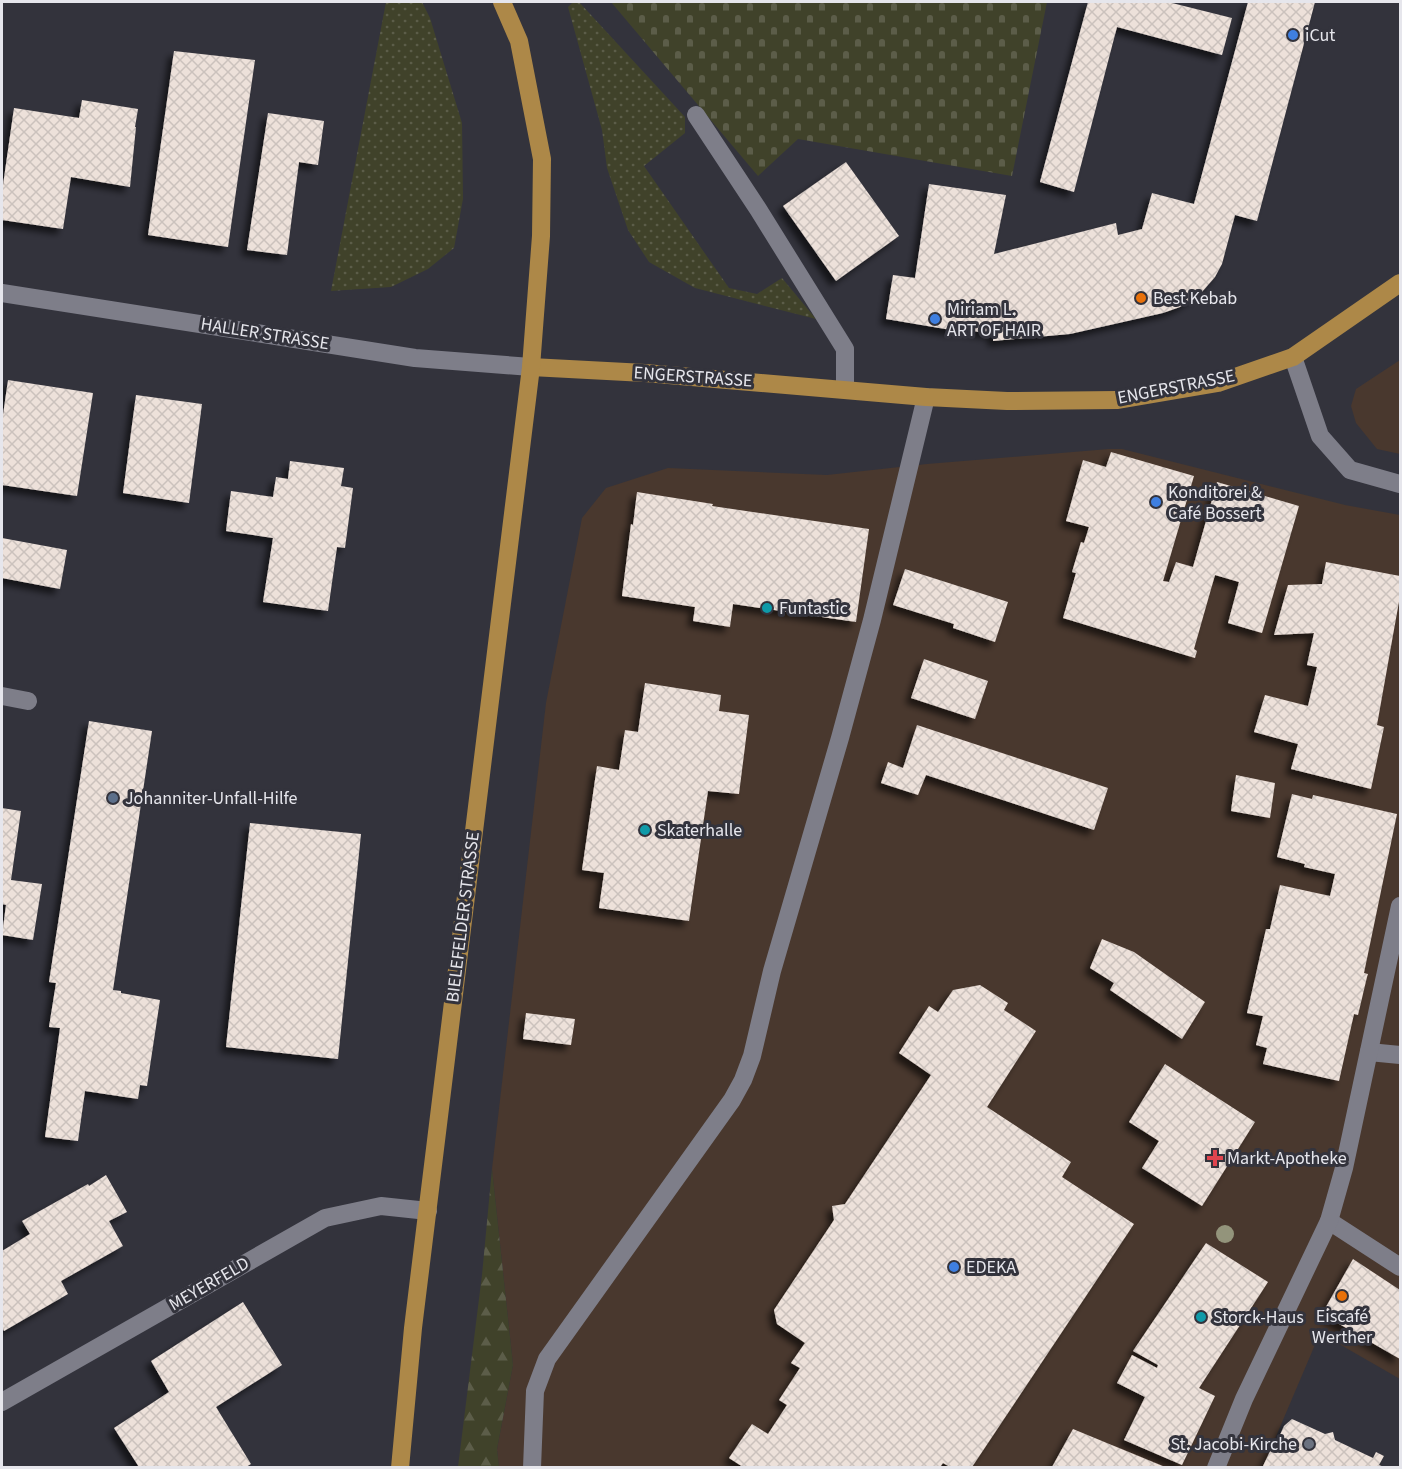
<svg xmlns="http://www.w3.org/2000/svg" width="1402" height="1469" font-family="'Source Sans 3',sans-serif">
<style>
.commercial{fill:#49382e}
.grass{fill:url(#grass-dots)}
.forest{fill:url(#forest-firs)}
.cemetery{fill:url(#cemetery-stones)}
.building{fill:url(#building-cross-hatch);filter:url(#shadow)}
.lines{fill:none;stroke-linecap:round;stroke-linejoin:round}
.minor{stroke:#7e7e89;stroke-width:18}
.major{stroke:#ad8848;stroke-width:18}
.tree{fill:#93947b}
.shop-dot{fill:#3f7fe0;stroke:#33333c;stroke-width:2}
.food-dot{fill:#e8710a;stroke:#33333c;stroke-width:2}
.culture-dot{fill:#0f9aa8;stroke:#33333c;stroke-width:2}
.service-dot{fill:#5c6f8a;stroke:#33333c;stroke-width:2}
.health-dot{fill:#e0444e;stroke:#33333c;stroke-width:2}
.worship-dot{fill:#6b7280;stroke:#33333c;stroke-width:2}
.labels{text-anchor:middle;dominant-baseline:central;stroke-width:6;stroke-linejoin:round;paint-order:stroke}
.poi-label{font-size:18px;fill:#e6e6ec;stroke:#33333c;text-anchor:start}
.street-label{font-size:18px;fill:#e6e6ec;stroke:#33333c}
</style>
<defs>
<pattern id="grass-dots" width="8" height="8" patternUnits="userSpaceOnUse" patternTransform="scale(1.5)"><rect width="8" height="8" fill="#40422a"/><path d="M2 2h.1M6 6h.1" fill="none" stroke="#5c5d49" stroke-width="1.8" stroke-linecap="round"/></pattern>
<pattern id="forest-firs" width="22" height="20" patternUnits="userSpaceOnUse" patternTransform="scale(1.5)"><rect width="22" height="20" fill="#40422a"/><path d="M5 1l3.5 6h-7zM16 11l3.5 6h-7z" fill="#5c5d49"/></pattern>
<pattern id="cemetery-stones" width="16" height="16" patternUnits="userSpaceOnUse" patternTransform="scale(1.5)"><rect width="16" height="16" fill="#40422a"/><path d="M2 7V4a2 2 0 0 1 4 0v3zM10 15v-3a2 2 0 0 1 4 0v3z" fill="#5c5d49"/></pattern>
<pattern id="building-cross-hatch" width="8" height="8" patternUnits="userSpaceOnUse" patternTransform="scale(1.5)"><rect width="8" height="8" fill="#ede1da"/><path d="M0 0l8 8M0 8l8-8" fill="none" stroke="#cbc2bd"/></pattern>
<filter id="shadow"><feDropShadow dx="-5.5" dy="5.5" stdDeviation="3" flood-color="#0009"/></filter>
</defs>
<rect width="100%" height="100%" fill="#33333c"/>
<g class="commercial">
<path d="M1400,360V454L1377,449L1356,423L1351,406L1356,389Z"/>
<path d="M1109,449H1122L1345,505L1400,515V1379L1320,1333L1263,1467L499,1468L497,1449L513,1365L492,1169L546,703L582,518L606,488L668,468L827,475L927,464Z"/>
</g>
<g class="grass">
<path d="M386,2H422L430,18L462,123L463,199L454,248L428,269L391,287L331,291Z"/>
<path d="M573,2H579L685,117V133L644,166L729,288L757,294L782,278L816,319L695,288L649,262L628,230L607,168L602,130L568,7Z"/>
</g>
<path class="forest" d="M492,1169L513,1365L497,1449L499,1467H458L482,1275Z"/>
<path class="cemetery" d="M611,2H1047L1012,176L798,139L758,176Z"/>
<g class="building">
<path d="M1088,2H1168L1232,18L1222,55L1117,27L1074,192L1040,182Z"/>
<path d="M1248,2H1315L1257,221L1235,215L1222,264L1215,277L1201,293L1180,307L1163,313L1070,334L993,341V334L958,329L957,331L886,319L893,275L915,278L929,184L1006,195L994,254L1116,223L1118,235L1142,229L1152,193L1194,204Z"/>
<path d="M174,51L255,60L228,247L148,235Z"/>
<path d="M82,100L138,109L135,127H136L130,187L71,177L63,229L2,220V192L14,108L79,118Z"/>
<path d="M268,113L324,121L318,165L299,162L287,255L247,250Z"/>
<path d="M846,162L899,236L836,281L783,206Z"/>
<path d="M8,380L93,393L77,496L2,485V422Z"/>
<path d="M136,395L202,404L189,503L123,493Z"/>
<path d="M1111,452L1194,476L1163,581L1169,582L1176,562L1193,567L1217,482L1299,506L1262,633L1228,623L1239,582L1215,575L1194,649L1197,651L1195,658L1063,618L1076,573L1072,572L1081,542L1084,543L1089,527L1066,521L1083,460L1106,467Z"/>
<path d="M290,461L344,468L341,486L353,488L345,548L337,547L328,611L263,602L273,538L226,531L231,491L273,497L276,477L288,479Z"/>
<path d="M637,492L713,504L712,506L869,529L856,622L733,604L730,627L693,621L695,607L622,596L631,524L633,525Z"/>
<path d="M2,538L67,550L60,589L2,578Z"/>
<path d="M1326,562L1400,576V596L1377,725L1384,727L1371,789L1291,769L1298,744L1254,732L1265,695L1308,706L1317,667L1307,665L1314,633L1274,635L1288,585L1322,584Z"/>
<path d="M905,569L1008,602L995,642L953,628L954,624L893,605Z"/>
<path d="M924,659L988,681L975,719L911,698Z"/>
<path d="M645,683L721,695L719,711L749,715L739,794L708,791L689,921L599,908L604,873L582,870L597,766L619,770L625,730L638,732Z"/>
<path d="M89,721L152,731L113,990L121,991V993L160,1000L147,1086L140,1085L138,1099L85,1091L78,1141L45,1137L60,1028L49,1027L56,983L49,982Z"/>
<path d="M917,725L1108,788L1094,830L926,775L918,795L881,783L888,762L903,768Z"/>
<path d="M1236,775L1275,783L1270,818L1231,811Z"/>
<path d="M1292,794L1312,799L1313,795L1397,814L1364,973L1368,974L1367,977L1358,1015L1354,1014L1339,1081L1263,1064L1267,1048L1256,1045L1263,1016L1247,1013L1266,929H1270L1280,885L1330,896L1335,874L1304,867L1305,864L1277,857Z"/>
<path d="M2,808L21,811L11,880L42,884L33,940L2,935L6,905L2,904Z"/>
<path d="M250,823L361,834L338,1059L226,1047Z"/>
<path d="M1102,939L1134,952L1205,1002L1182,1039L1110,990L1114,983L1090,968Z"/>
<path d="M980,985L1008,1003L1004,1010L1036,1031L987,1107L1071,1162L1062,1177L1134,1224L972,1467H950L943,1463L940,1467H743L729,1458L752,1424L768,1434L787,1405L779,1400L800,1368L791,1363L805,1343L777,1324L774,1310L834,1220L832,1206L845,1204L931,1075L899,1053L929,1006L938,1012L953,990Z"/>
<path d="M526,1013L575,1019L571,1045L523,1039Z"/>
<path d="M1165,1064L1255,1122L1202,1206L1142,1168L1159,1141L1129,1122Z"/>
<path d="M106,1175L127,1212L109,1221L123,1246L61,1281L68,1294L4,1331L2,1327V1251L30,1234L22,1221L88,1184L89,1186Z"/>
<path d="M1206,1243L1268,1282L1199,1388L1215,1396L1182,1465L1124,1440L1145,1397L1117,1383L1132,1355L1157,1368L1158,1365L1133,1351Z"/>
<path d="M1353,1259L1400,1290V1359L1322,1314Z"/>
<path d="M243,1302L282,1365L216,1407L251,1464L246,1467H139L114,1428L169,1392L151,1361Z"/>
<path d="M1292,1419L1325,1434L1333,1432L1335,1440L1373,1458L1376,1452L1384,1456L1379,1465L1384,1467H1265L1263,1466L1274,1443L1276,1444L1284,1426Z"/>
<path d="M1073,1429L1165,1467H1052Z"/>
</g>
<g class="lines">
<g class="minor">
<path d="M696,115L758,209L845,349V389"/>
<path d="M2,293L415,358L531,367"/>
<path d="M1293,357L1320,436L1350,470L1400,484"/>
<path d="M2,696L28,701"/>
<path d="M1369,1052L1400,1055"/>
<path d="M1329,1221L1400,1267"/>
<path d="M2,1402L325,1218L381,1206L428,1211"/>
<path d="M532,1468L535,1391L547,1359L732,1100L743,1080L752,1056L772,971L840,738L872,620L926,397"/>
<path d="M1216,1468L1244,1399L1329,1221L1344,1168L1400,906"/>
</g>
<g class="major">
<path d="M531,367L645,373L926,397L1007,401L1118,400L1218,383L1293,357L1400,283"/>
<path d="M400,1468L413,1328L531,367L541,236L542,159L519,41L502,2"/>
</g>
</g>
<circle class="tree" cx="1225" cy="1234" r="9"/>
<g class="shop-dot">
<circle cx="1293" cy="35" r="6"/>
<circle cx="935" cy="319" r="6"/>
<circle cx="1156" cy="502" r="6"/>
<circle cx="954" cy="1267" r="6"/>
</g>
<g class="food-dot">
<circle cx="1141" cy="298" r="6"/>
<circle cx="1342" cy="1296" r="6"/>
</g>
<g class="culture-dot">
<circle cx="767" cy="608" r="6"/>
<circle cx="645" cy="830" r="6"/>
<circle cx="1201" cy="1317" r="6"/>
</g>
<circle class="service-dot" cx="113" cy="798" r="6"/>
<path class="health-dot" d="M1212 1149h6v6h6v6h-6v6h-6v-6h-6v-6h6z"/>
<circle class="worship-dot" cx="1309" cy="1444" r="6"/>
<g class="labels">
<g class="poi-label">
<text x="1305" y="35">iCut</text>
<text x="1153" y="298">Best Kebab</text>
<text x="947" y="309">Miriam L.<tspan x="947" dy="21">ART OF HAIR</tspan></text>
<text x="1168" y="492">Konditorei &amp;<tspan x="1168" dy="21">Café Bossert</tspan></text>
<text x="779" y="608">Funtastic</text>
<text x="125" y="798">Johanniter-Unfall-Hilfe</text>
<text x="657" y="830">Skaterhalle</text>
<text x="1227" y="1158">Markt-Apotheke</text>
<text x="966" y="1267">EDEKA</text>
<text x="1342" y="1316" text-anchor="middle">Eiscafé<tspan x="1342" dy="21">Werther</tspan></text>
<text x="1213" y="1317">Storck-Haus</text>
<text x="1297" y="1444" text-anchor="end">St. Jacobi-Kirche</text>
</g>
<g class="street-label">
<text transform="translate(265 334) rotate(9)">HALLER STRASSE</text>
<text transform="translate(693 377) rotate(4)">ENGERSTRASSE</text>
<text transform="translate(1176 387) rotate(-11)">ENGERSTRASSE</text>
<text transform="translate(463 917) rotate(-83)">BIELEFELDER STRASSE</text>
<text transform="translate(209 1284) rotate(-30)">MEYERFELD</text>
</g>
</g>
<rect width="1402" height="1469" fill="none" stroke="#e6e6ec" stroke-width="6"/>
</svg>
